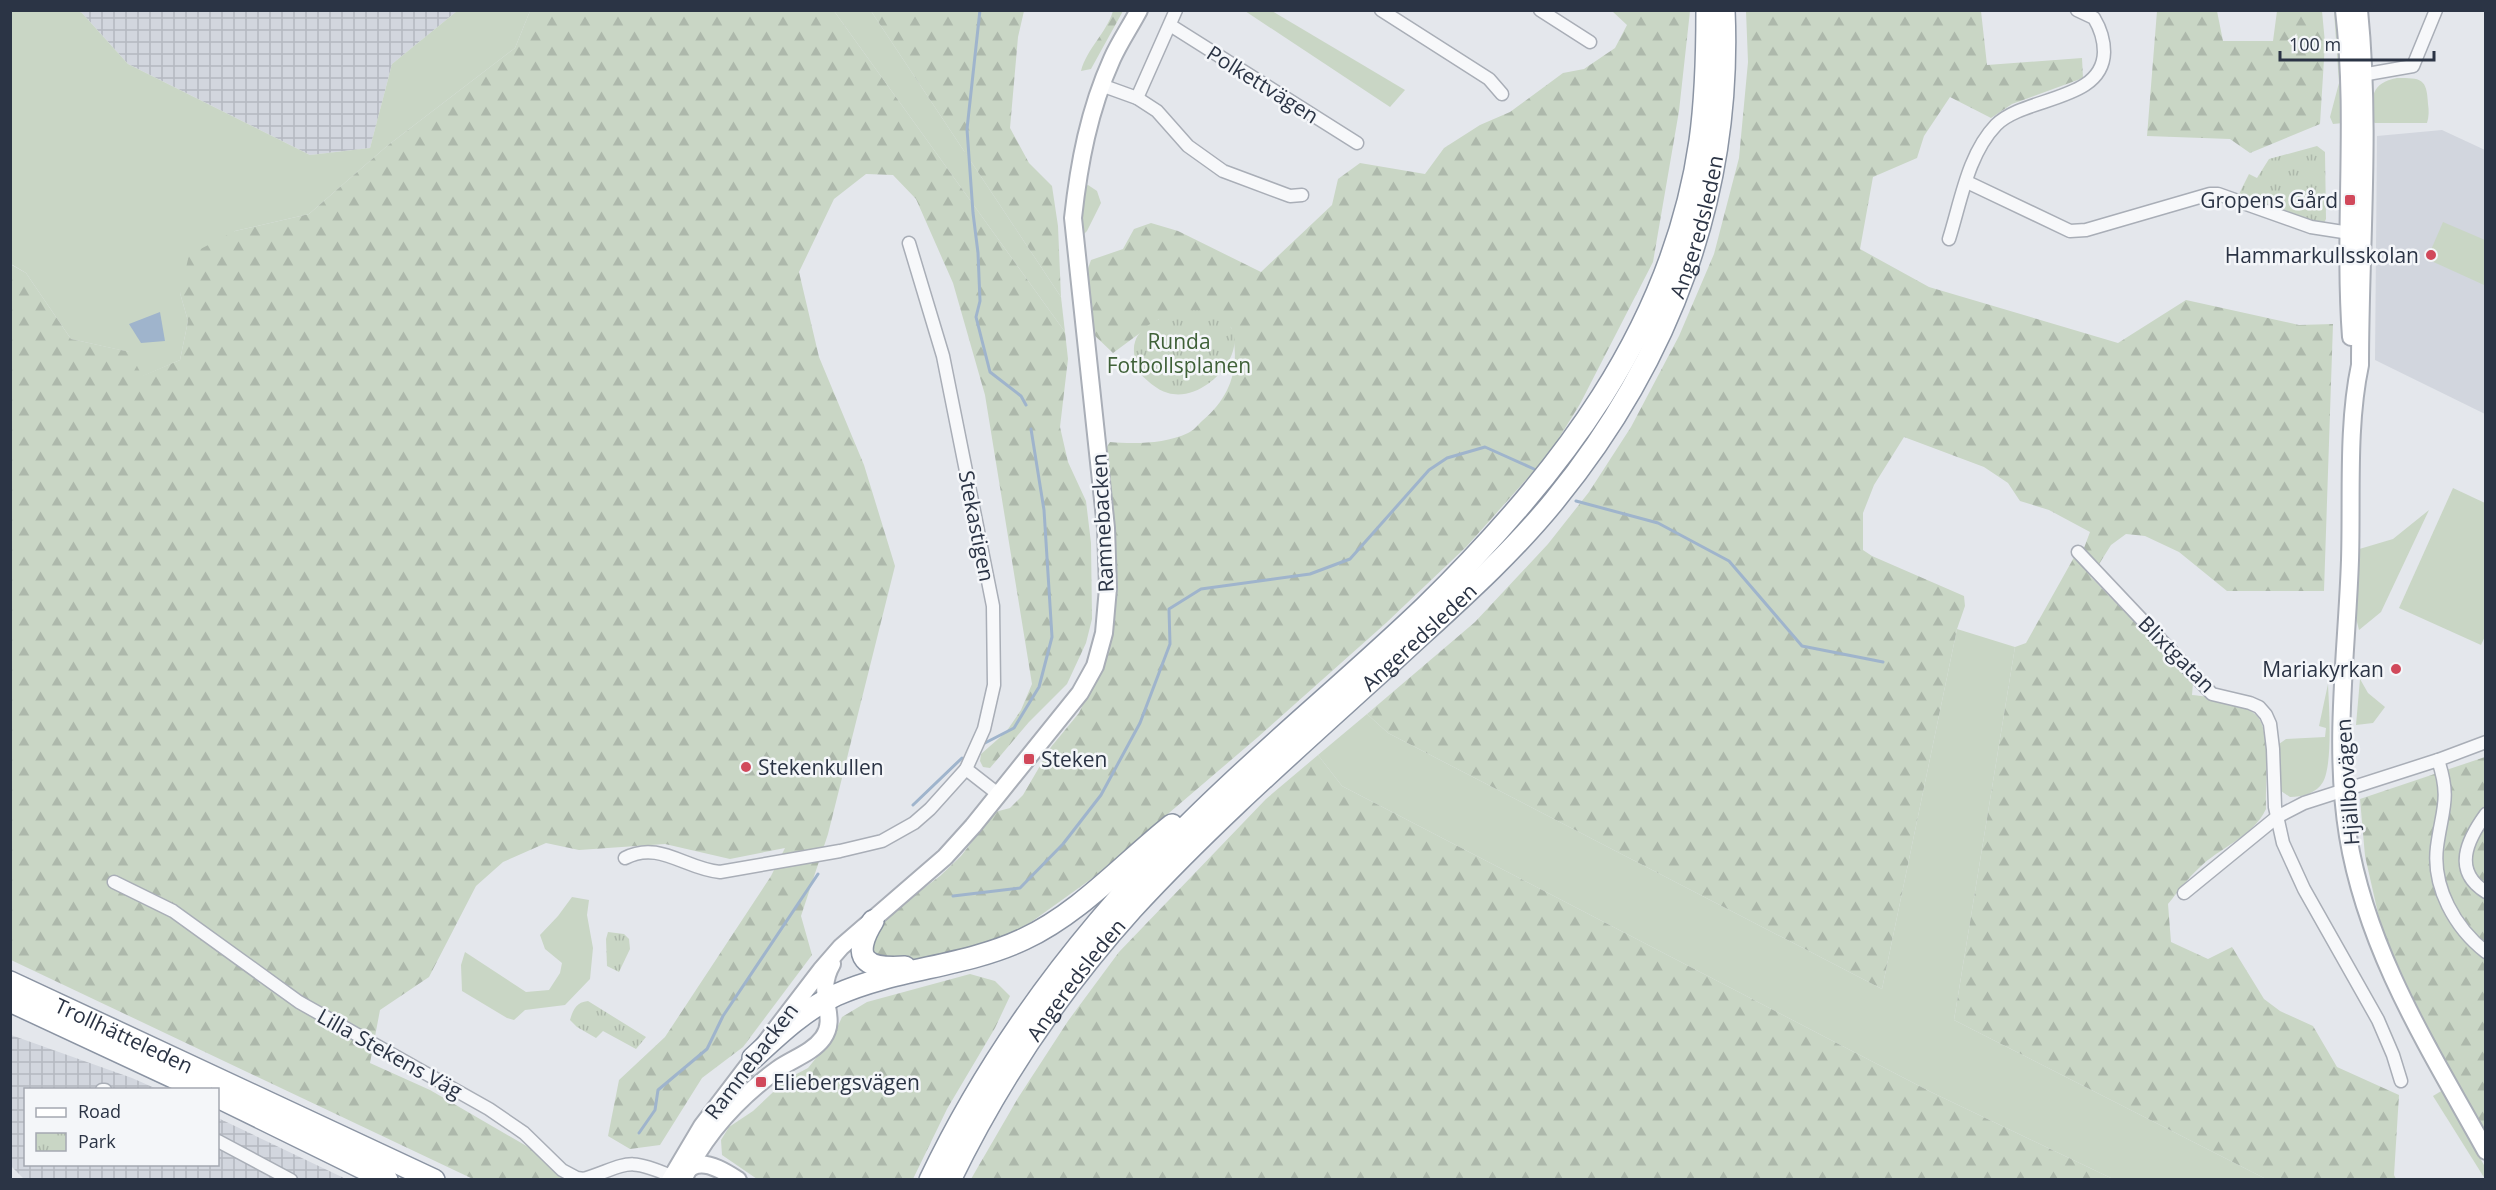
<svg xmlns="http://www.w3.org/2000/svg" width="2496" height="1190" font-family="'Open Sans',sans-serif">
<style>
.built{fill:#d2d6de}
.industrial{fill:url(#industrial-grid)}
.grass{fill:#c9d6c5}
.forest{fill:url(#forest-firs)}
.park{fill:url(#park-tufts)}
.water{fill:#9fb4cc}
.lines{fill:none;stroke-linecap:round;stroke-linejoin:round}
.stream{stroke:#9fb4cc;stroke-width:3}
.street-casing{stroke:#a9aeb7;stroke-width:15}
.secondary-casing{stroke:#a9aeb7;stroke-width:20}
.highway-casing{stroke:#8b94a3;stroke-width:24}
.street{stroke:#f7f8fa;stroke-width:12}
.secondary{stroke:#fff;stroke-width:16}
.highway{stroke:#fff;stroke-width:21}
.poi-dot{fill:#d1495b;stroke:#f4f6f9;stroke-width:2}
.labels{text-anchor:middle;dominant-baseline:central;stroke-width:5;stroke-linejoin:round;paint-order:stroke}
.street-label{font-size:21px;fill:#2b3445;stroke:#f4f6f9}
.poi-label{font-size:21px;fill:#2b3445;stroke:#f4f6f9;text-anchor:end}
.park-label{font-size:21px;fill:#3f6138;stroke:#f4f6f9}
</style>
<defs>
<pattern id="industrial-grid" width="8" height="8" patternUnits="userSpaceOnUse" patternTransform="scale(1.5)"><rect width="8" height="8" fill="#d2d6de"/><path d="M0 4h8M4 0v8" fill="none" stroke="#b4b8c0"/></pattern>
<pattern id="forest-firs" width="22" height="20" patternUnits="userSpaceOnUse" patternTransform="scale(1.5)"><rect width="22" height="20" fill="#c9d6c5"/><path d="M5 1l3.5 6h-7zM16 11l3.5 6h-7z" fill="#adb8ab"/></pattern>
<pattern id="park-tufts" width="24" height="20" patternUnits="userSpaceOnUse" patternTransform="scale(1.5)"><rect width="24" height="20" fill="#c9d6c5"/><path d="M3 7l-1-3M5 7V3M7 7l1-3M15 17l-1-3M17 17v-4M19 17l1-3" fill="none" stroke="#adb8ab"/></pattern>
</defs>
<rect width="100%" height="100%" fill="#e4e7ec"/>
<path class="built" d="M2442,130L2485,150V414L2375,360L2377,136Z"/>
<g class="industrial">
<path d="M76,11H457L392,64L370,148L310,155L128,64L82,13Z"/>
<path d="M11,1035L132,1078L157,1089L26,1090V1164H218V1118L346,1179L25,1180L11,1166Z"/>
</g>
<g class="grass">
<path d="M76,10L82,13L128,64L310,155L370,148L392,64L457,11H530L515,48L387,146L309,214L235,231L180,293L188,321L180,360L141,377L129,352L71,339L26,273L11,264V11Z"/>
<path d="M834,11H871L1061,297L1065,332Z"/>
<path d="M1245,11H1272L1405,90L1390,107Z"/>
<path d="M2334,11H2339L2343,123L2333,124L2330,117L2339,83Z"/>
<path d="M2397,78C2421,78 2427,78 2428,104C2429,110 2429,117 2427,123H2375L2372,121C2371,97 2371,83 2397,78Z"/>
<path d="M1088,185L1097,191L1101,203L1087,231L1082,236L1079,224L1084,187Z"/>
<path d="M2443,222L2485,240L2484,285L2427,259Z"/>
<path d="M2453,488L2485,503L2486,634L2481,645L2399,608Z"/>
<path d="M2429,510L2381,612L2359,630L2355,614L2356,550L2393,539Z"/>
<path d="M1957,629L2015,647L1954,1020L2266,1179H2113L1931,1092L1342,786L1318,755L1367,714L1388,733L1882,989Z"/>
<path d="M2360,679L2368,693L2385,707L2373,723L2356,725Z"/>
<path d="M2328,684C2329,706 2333,764 2323,782C2317,793 2302,797 2290,797L2281,791L2279,744L2286,739L2325,737L2326,728L2319,726Z"/>
<path d="M572,897L589,900L587,915L593,948L590,979L565,1005L525,1010L514,1020L507,1018L462,991L461,965L465,952L526,992L549,990L560,973L562,963L545,949L540,935L558,916Z"/>
<path d="M2443,1090L2485,1167V1179L2433,1096Z"/>
</g>
<g class="forest">
<path d="M530,11H834L1065,332L1068,359L1060,427L1068,462L1086,501L1091,543L1092,619L1086,643L1067,684L1029,722L990,768L983,767L980,761L981,754L1006,732L1021,710L1032,684L985,395L953,283L916,199L893,175L866,174L834,199L799,272L819,357L864,465L895,566L828,834L801,916L812,955L743,1047L702,1078L660,1145L630,1149L608,1136L619,1080L665,1037L771,876L785,848L730,859L665,844L579,850L546,843L503,862L476,886L429,977L380,1010L370,1063L430,1090L530,1148L564,1179H473L11,960L10,264L26,273L71,339L130,352L142,376L180,360L188,321L180,293L189,255L235,231L309,214L387,146L515,48Z"/>
<path d="M871,11H1024L1018,37L1010,128L1029,163L1052,186L1058,226L1061,297Z"/>
<path d="M1113,11H1123L1091,69L1081,71C1087,48 1106,34 1113,11Z"/>
<path d="M1612,11H1690L1679,111L1653,262L1580,404L1549,454L1467,546L1386,623L1258,737L1094,877L1027,925L980,947L914,959L885,961L870,952L880,921L940,876L961,856L995,812L1010,808L1023,795L1051,747L1079,713L1104,658L1113,536L1106,448L1110,442C1134,444 1165,444 1188,433C1193,431 1198,425 1202,421C1232,396 1241,365 1231,327L1159,319L1113,353L1092,333L1086,274L1091,260L1123,249L1134,229L1151,223L1178,231L1261,272L1332,205L1338,179L1360,163L1425,174L1444,148L1480,125L1510,112L1563,73L1584,69L1615,48L1627,25Z"/>
<path d="M1746,11H1981L1987,65L2082,58L2083,78L2012,104L1991,118L1950,97L1924,136L1917,158L1873,177L1860,249L1929,287L2118,343L2186,300L2299,325L2333,324L2324,591H2227L2179,552L2145,536L2126,534L2111,545L2091,577L2193,683L2192,695C2208,696 2247,704 2258,717C2271,733 2265,787 2266,809C2253,837 2220,847 2199,868C2187,879 2178,892 2168,904L2171,942L2208,959L2232,947L2264,999L2280,1011L2313,1026L2337,1067L2399,1095L2394,1175L2396,1179H2266L1954,1020L2015,647L2026,643L2077,552L2080,547L2084,548L2090,532L2049,510L2020,501L2008,483L1984,467L1904,437L1874,485L1863,513V550L1872,556L1964,596L1965,606L1957,629L1882,989L1388,733L1367,714L1475,622L1548,544L1589,492L1631,427L1679,336L1714,254L1739,158L1748,62Z"/>
<path d="M2157,11H2217L2223,41H2273L2277,11H2322L2325,43L2320,124L2250,153L2230,139L2147,136Z"/>
<path d="M1318,755L1342,786L1931,1092L2113,1179H971L1018,1098L1068,1021L1119,952L1266,799Z"/>
<path d="M2485,757V1133L2406,989L2382,931L2365,856L2360,799Z"/>
<path d="M970,974L995,981L1010,996L995,1028L947,1109L913,1179H757L722,1155L721,1140L729,1127L753,1111L787,1079L808,1068L833,1037L842,1017L867,1002Z"/>
</g>
<g class="park">
<path d="M2317,146L2325,152L2326,219L2324,223L2296,216L2239,194L2249,174L2257,178L2269,159Z"/>
<path d="M1182,310C1189,311 1198,310 1205,311C1271,327 1212,406 1168,393C1156,390 1146,379 1137,371C1136,363 1132,350 1135,342C1140,324 1166,316 1182,310Z"/>
<path d="M608,932L624,934L629,939L630,949L619,972L607,966L606,939Z"/>
<path d="M588,1001L646,1037L636,1049L603,1031L596,1038L577,1027L570,1020C573,1010 576,1002 588,1001Z"/>
</g>
<path class="water" d="M160,312L165,341L141,343L129,324Z"/>
<g class="lines">
<g class="stream">
<path d="M980,10L967,129L973,213L978,253L980,301L976,317L990,372L1021,396L1026,405"/>
<path d="M1576,501L1658,523L1729,561L1802,646L1883,662"/>
<path d="M983,744L1014,728L1039,687L1052,637L1044,510L1031,429"/>
<path d="M913,805L962,758"/>
<path d="M953,896L1020,888L1063,844L1101,795L1140,723L1170,644L1169,609L1201,589L1310,574L1350,559L1429,470L1447,458L1485,447L1534,469"/>
<path d="M639,1133L655,1110L658,1090L707,1049L723,1016L818,874"/>
</g>
<defs>
<g id="street">
<path d="M1381,10L1489,79L1502,94"/>
<path d="M1540,10L1590,42"/>
<path d="M1170,25L1357,143"/>
<path d="M2356,76L2413,66L2436,10"/>
<path d="M1101,85L1137,98L1157,111L1188,146L1223,171L1290,196L1302,195"/>
<path d="M1137,98L1176,10"/>
<path d="M1967,182L2070,231L2086,230L2210,194H2218L2311,227L2356,234"/>
<path d="M1949,239C1961,201 1968,154 1996,125C2025,96 2103,102 2104,52C2104,40 2100,28 2094,18L2077,10"/>
<path d="M909,243L943,356L993,606L994,685L984,729L966,769L998,794"/>
<path d="M2078,552L2212,694L2250,703L2259,707L2266,715L2270,724L2273,749L2275,807L2283,843L2304,889L2378,1020L2393,1055L2401,1081"/>
<path d="M2438,760C2451,799 2442,809 2437,847C2432,887 2455,928 2486,952"/>
<path d="M2486,814C2467,840 2452,871 2486,892"/>
<path d="M625,858C659,840 685,869 720,872L840,851L882,841L914,823L930,809L966,769"/>
<path d="M114,882L173,911L299,1002L489,1109L524,1133L562,1170L577,1178L584,1179C627,1165 626,1156 671,1176"/>
<path d="M2184,893L2277,817L2304,803L2438,760L2486,742"/>
<path d="M102,1090H105"/>
<path d="M218,1141L291,1180"/>
</g>
<g id="secondary">
<path d="M2344,10C2357,119 2343,228 2351,337"/>
<path d="M2359,10C2371,129 2360,246 2360,365C2347,426 2352,497 2350,560C2347,651 2333,745 2348,836C2367,952 2430,1050 2486,1151"/>
<path d="M683,1172C688,1170 692,1166 697,1165C710,1162 727,1173 738,1180"/>
<path d="M670,1180L702,1126L821,970L841,947L945,857L973,826L1080,693L1095,666L1104,633L1108,588L1106,528L1073,218C1079,163 1089,110 1112,59C1119,43 1130,27 1139,10"/>
<path d="M683,1180C704,1135 738,1098 778,1069C792,1059 812,1053 823,1038C839,1016 814,995 832,964"/>
</g>
<g id="highway">
<path d="M873,921C850,958 865,970 905,967"/>
<path id="s1" d="M10,982L434,1180"/>
<path d="M10,1001L201,1090"/>
<path d="M753,1058C779,1034 804,1010 836,995C896,968 965,967 1024,939C1080,913 1124,863 1172,825"/>
<path d="M218,1097L387,1180"/>
<path d="M930,1180C993,1048 1081,932 1184,829C1261,751 1346,683 1425,607C1557,478 1673,330 1700,141C1706,98 1707,54 1707,10"/>
<path id="s2" d="M950,1180C997,1083 1060,989 1132,909C1214,820 1306,740 1395,659C1450,608 1508,558 1555,500C1670,359 1732,194 1724,10"/>
</g>
</defs>
<use href="#street" class="street-casing"/>
<use href="#secondary" class="secondary-casing"/>
<use href="#highway" class="highway-casing"/>
<use href="#street" class="street"/>
<use href="#secondary" class="secondary"/>
<use href="#highway" class="highway"/>
</g>
<g class="poi-dot">
<rect x="2344" y="194" width="12" height="12" rx="3"/>
<circle cx="2431" cy="255" r="6"/>
<circle cx="2396" cy="669" r="6"/>
<rect x="1023" y="753" width="12" height="12" rx="3"/>
<circle cx="746" cy="767" r="6"/>
<rect x="755" y="1076" width="12" height="12" rx="3"/>
</g>
<g class="labels">
<g class="street-label">
<text transform="translate(1263 84) rotate(32)">Polkettvägen</text>
<text stroke="none"><textPath href="#s2" startOffset="1227">Angeredsleden</textPath></text>
<text transform="translate(1102 523) rotate(-93)">Ramnebacken</text>
<text transform="translate(977 526) rotate(79)">Stekastigen</text>
<text stroke="none"><textPath href="#s2" startOffset="723">Angeredsleden</textPath></text>
<text transform="translate(2177 654) rotate(45)">Blixtgatan</text>
<text transform="translate(2347 782) rotate(-94)">Hjällbovägen</text>
<text stroke="none"><textPath href="#s2" startOffset="237">Angeredsleden</textPath></text>
<text stroke="none"><textPath href="#s1" startOffset="126">Trollhätteleden</textPath></text>
<text transform="translate(390 1053) rotate(29)">Lilla Stekens Väg</text>
<text transform="translate(751 1061) rotate(-53)">Ramnebacken</text>
</g>
<g class="poi-label">
<text x="2338" y="200">Gropens Gård</text>
<text x="2419" y="255">Hammarkullsskolan</text>
<text x="2384" y="669">Mariakyrkan</text>
<text x="1041" y="759" text-anchor="start">Steken</text>
<text x="758" y="767" text-anchor="start">Stekenkullen</text>
<text x="773" y="1082" text-anchor="start">Eliebergsvägen</text>
</g>
<g class="park-label">
<text x="1179" y="341">Runda<tspan x="1179" dy="24">Fotbollsplanen</tspan></text>
</g>
</g>
<rect width="2496" height="1190" fill="none" stroke="#2b3445" stroke-width="24"/>
<rect x="24" y="1088" width="195" height="78" fill="#f4f6f9" stroke="#a4a8b1" stroke-width="1.5"/>
<rect x="36" y="1108" width="30" height="9" fill="#ffffff" stroke="#a4a8b1" stroke-width="1.5"/>
<text x="78" y="1118" font-size="18" fill="#2b3445">Road</text>
<rect x="36" y="1133" width="30" height="18" fill="url(#park-tufts)" stroke="#a4a8b1" stroke-width="1.5"/>
<text x="78" y="1148" font-size="18" fill="#2b3445">Park</text>
<path d="M2280 51v9h154v-9" fill="none" stroke="#2b3445" stroke-width="3"/>
<text x="2289" y="51" font-size="18" fill="#2b3445" stroke="#f4f6f9" stroke-width="4.5" paint-order="stroke">100 m</text>
</svg>
